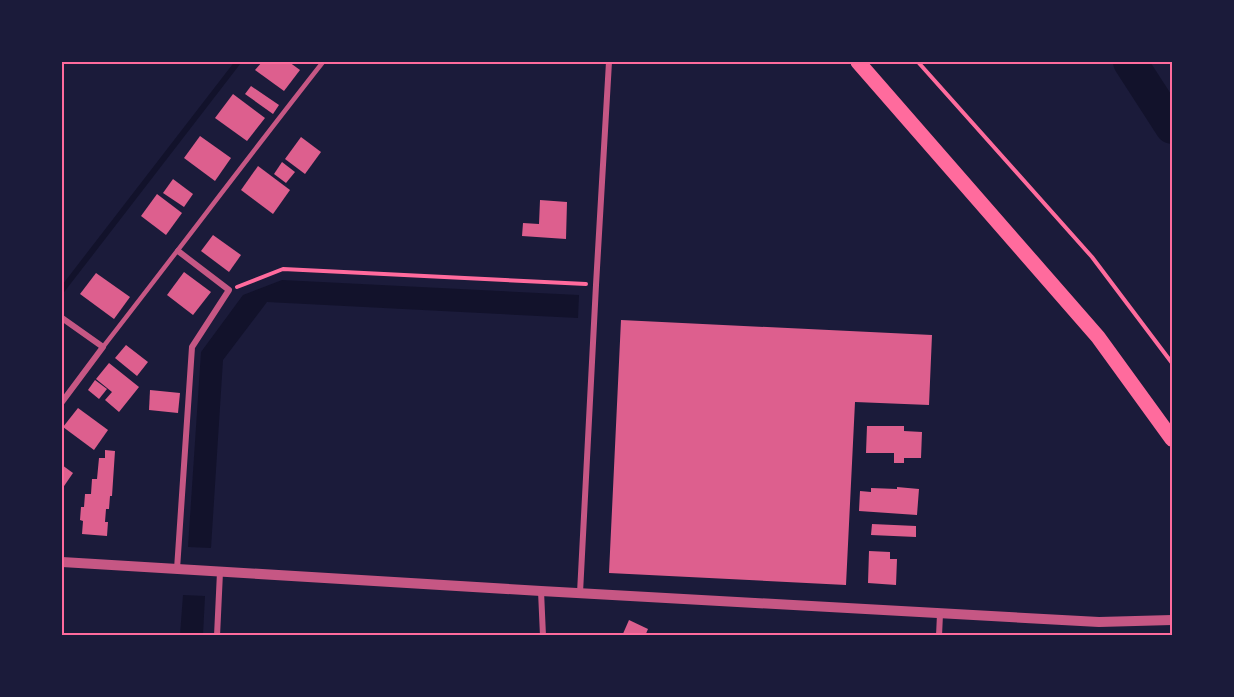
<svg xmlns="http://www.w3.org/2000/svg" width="1234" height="697" font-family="'Source Sans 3',sans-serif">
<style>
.water{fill:#12122b}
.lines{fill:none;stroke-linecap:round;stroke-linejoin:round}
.stream{stroke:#12122b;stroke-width:6}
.river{stroke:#12122b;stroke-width:34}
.building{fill:#dd5f8e}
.path{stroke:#ff6b9d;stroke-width:4}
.service{stroke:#c65784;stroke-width:4.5}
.minor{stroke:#c65784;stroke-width:6}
.tertiary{stroke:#c65784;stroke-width:10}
.primary{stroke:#ff6b9d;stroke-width:15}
.neatline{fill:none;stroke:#ff6b9d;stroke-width:2}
</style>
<rect width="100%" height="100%" fill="#1b1b3a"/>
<g class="water">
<path d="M282,280L579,295L578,318L267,302L223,360L211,548L188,547L201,352L243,295Z"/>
<path d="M183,595L205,596L203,635H180Z"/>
</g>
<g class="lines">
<path class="stream" d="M62,290L238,62"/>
<path class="river" d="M1130,62L1172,127"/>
</g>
<g class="building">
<path d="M262,62H289L300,70L284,91L255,70Z"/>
<path d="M251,86L279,105L273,114L245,94Z"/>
<path d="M233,94L265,118L247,141L215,118Z"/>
<path d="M200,136L231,158L215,181L184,158Z"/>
<path d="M301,137L321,152L305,174L285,159Z"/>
<path d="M282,162L295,172L286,183L274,174Z"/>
<path d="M258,166L290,190L273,214L241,190Z"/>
<path d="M173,179L193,194L184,207L163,193Z"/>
<path d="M157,194L182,213L166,235L141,216Z"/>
<path d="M540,200L567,202L566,239L522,236L523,223L539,224Z"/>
<path d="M213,235L241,255L229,272L201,251Z"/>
<path d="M184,272L211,292L193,315L167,295Z"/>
<path d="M96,273L130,297L114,319L80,294Z"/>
<path d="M621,320L932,335L929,405L855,402L846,585L609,573Z"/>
<path d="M126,345L148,362L137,376L115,358Z"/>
<path d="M109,363L139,387L119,412L105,400L112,392L96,379Z"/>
<path d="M95,380L107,389L99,399L88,390Z"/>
<path d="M150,390L180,393L178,413L149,410Z"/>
<path d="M78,408L108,430L94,450L63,427Z"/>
<path d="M867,426H904V431L922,432L921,458H904V463H894V453H866Z"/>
<path d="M105,450L115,451L112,496H110L109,509H106L105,522H108L107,536L82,534L83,521L80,520L81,507H84L85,494H91L92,479H97L99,458H105Z"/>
<path d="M62,465L73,473L62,489Z"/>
<path d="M897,487L919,489L917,515L859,511L860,491L871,492V488L897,489Z"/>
<path d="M872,524L916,526V537L871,535Z"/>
<path d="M869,551L890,552V559H897L896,585L868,583Z"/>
<path d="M629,620L648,629L645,636H622Z"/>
</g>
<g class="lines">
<g class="path">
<path d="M918,62L1092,257L1172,363"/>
<path d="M1172,62V63"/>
<path d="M237,287L283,269L586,284"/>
</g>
<path class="service" d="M103,347C177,252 249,156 323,62"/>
<g class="minor">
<path d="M62,318L103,347L62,402"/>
<path d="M177,569L192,347L229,290L178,251"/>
<path d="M541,591L543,636"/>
<path d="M580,593L596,285L609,62"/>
<path d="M217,636L220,572"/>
<path d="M939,636L940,614"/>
</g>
<path class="tertiary" d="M62,562L541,591L1099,622L1172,620"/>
<path class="primary" d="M858,62L1098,337L1172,439"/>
</g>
<rect width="1234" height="697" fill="none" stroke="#1b1b3a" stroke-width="126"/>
<rect x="63" y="63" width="1108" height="571" class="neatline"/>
</svg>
